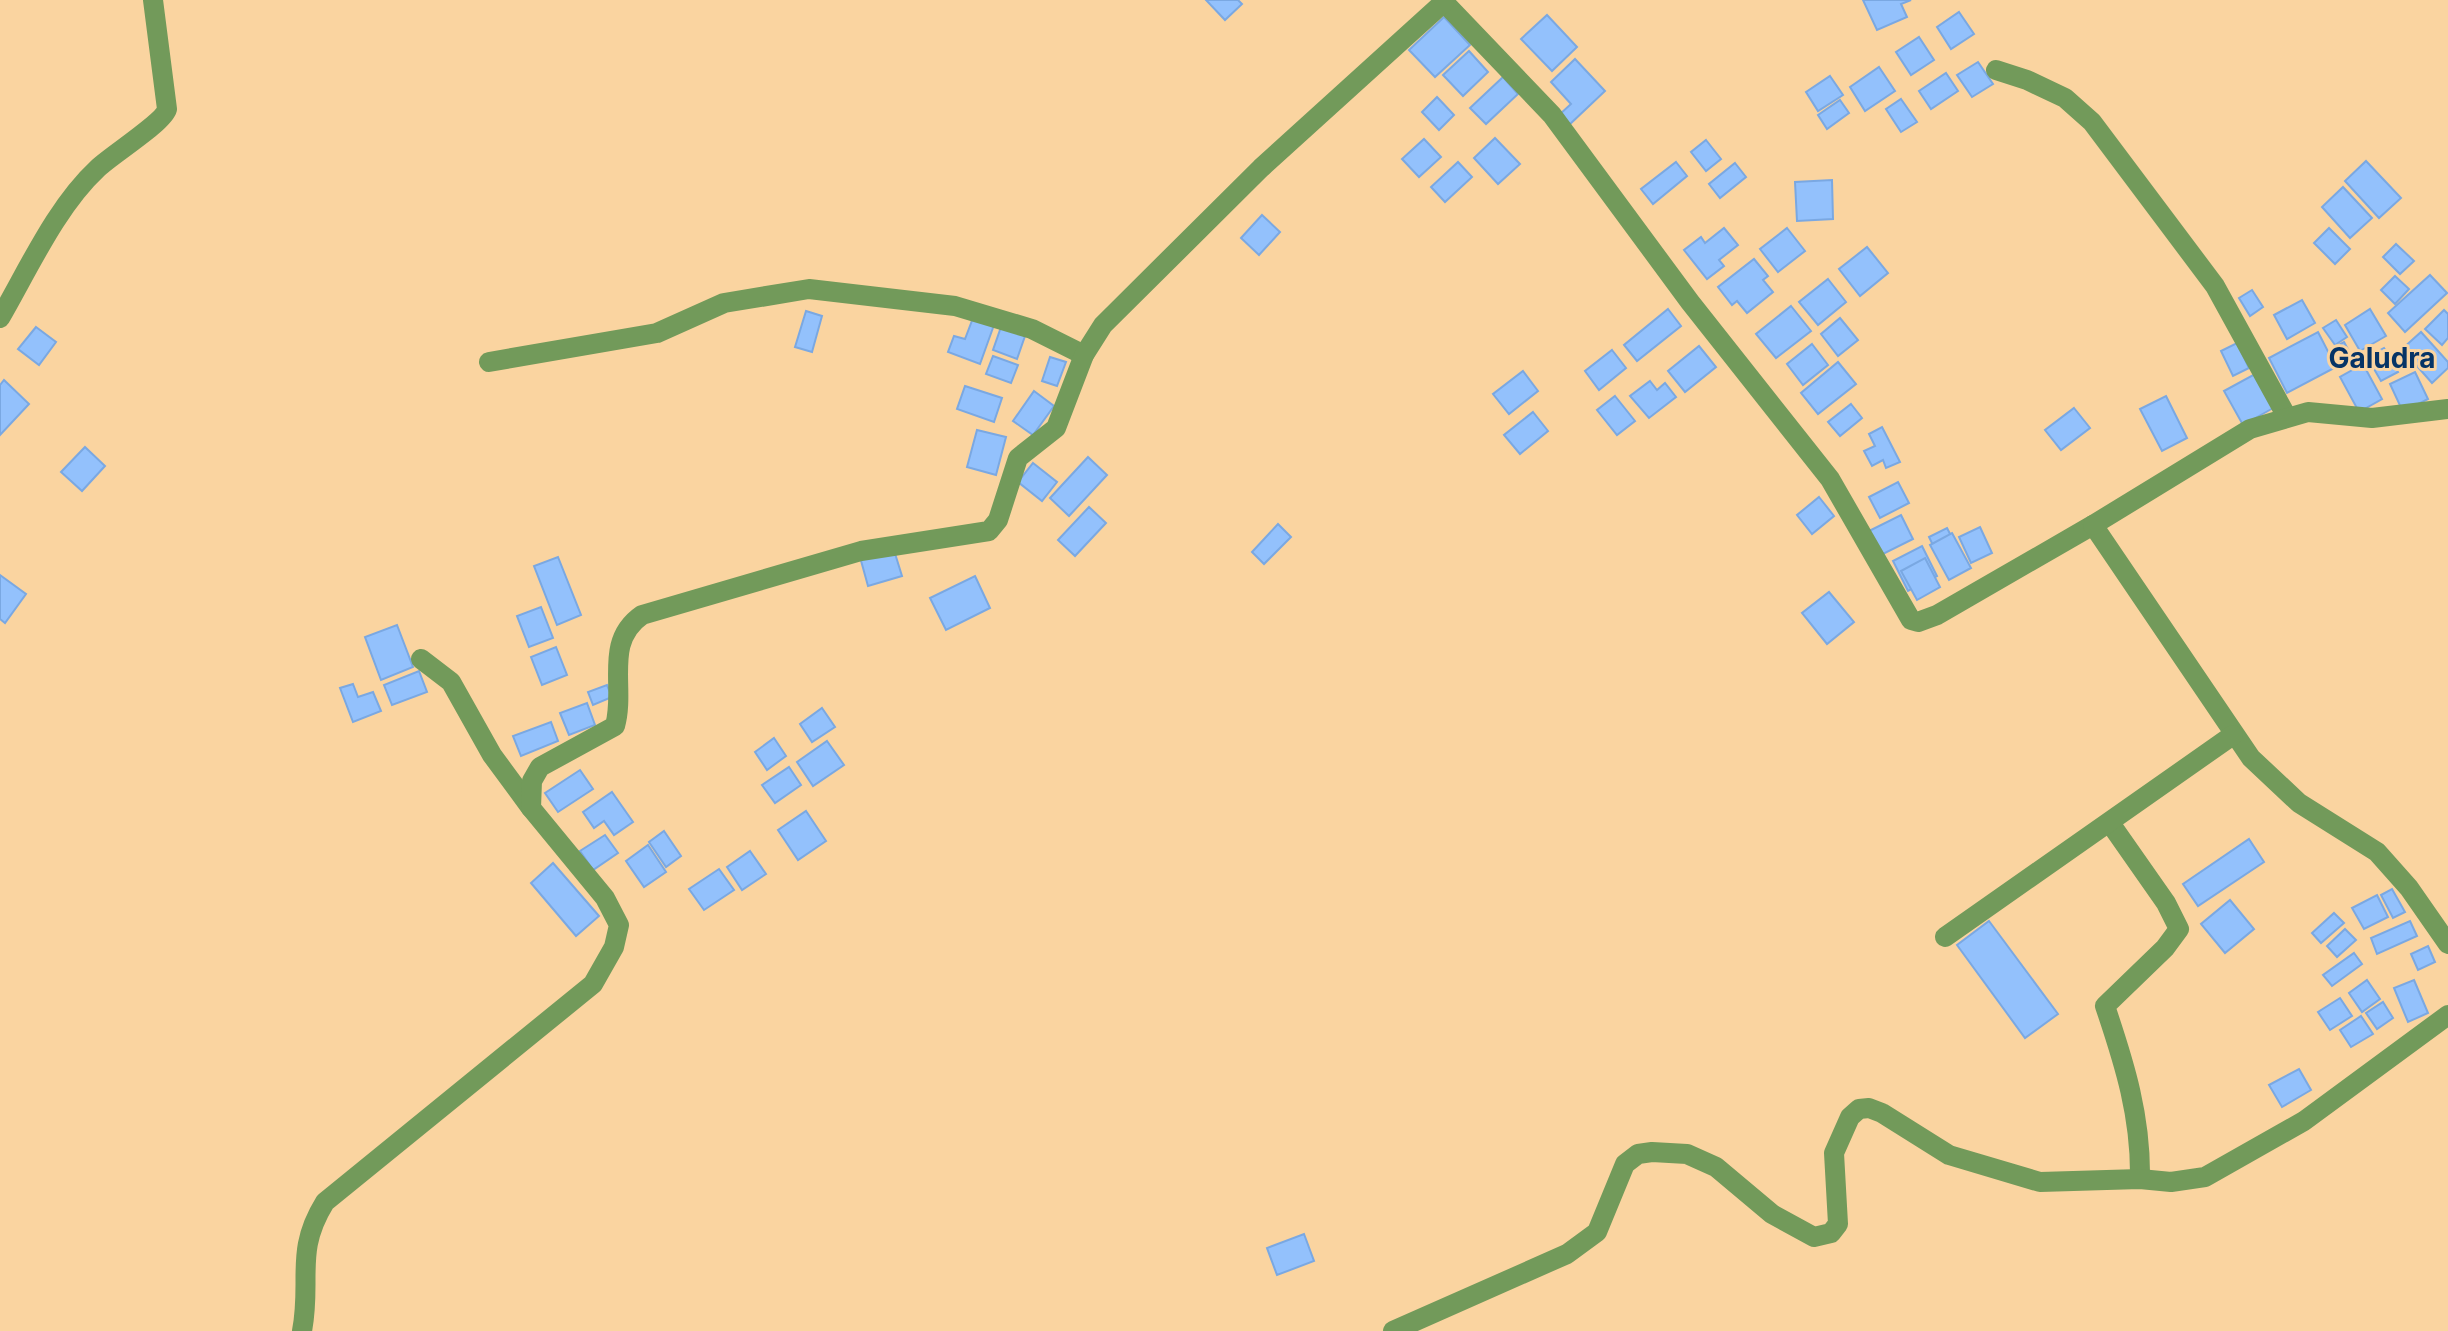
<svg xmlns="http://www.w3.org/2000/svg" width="2448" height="1331" font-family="Inter,sans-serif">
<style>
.building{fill:#93c1fc;stroke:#7aa8e2;stroke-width:2}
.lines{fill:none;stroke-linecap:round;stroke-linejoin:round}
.street{stroke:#729a5a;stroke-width:20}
.labels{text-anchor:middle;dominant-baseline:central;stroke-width:6;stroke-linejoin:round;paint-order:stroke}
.quarter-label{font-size:28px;font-weight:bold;fill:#063466;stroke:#fad4a0}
</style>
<rect width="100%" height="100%" fill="#fad4a0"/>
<g class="building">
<path d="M1206,0H1238L1242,4L1225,20Z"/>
<path d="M1863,0H1911L1901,4L1907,17L1877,30Z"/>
<path d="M1959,12L1974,34L1951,49L1937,27Z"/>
<path d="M1547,15L1577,47L1552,71L1521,39Z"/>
<path d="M1444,17L1470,45L1435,77L1409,50Z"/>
<path d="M1919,37L1934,60L1911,75L1896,52Z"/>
<path d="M1469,51L1488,72L1463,96L1443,75Z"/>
<path d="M1575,59L1605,91L1569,125L1559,115L1571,104L1551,82Z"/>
<path d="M1978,62L1993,84L1972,97L1957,75Z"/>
<path d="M1879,67L1895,91L1865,111L1850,87Z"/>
<path d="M1946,73L1958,91L1931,109L1919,91Z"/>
<path d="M1830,76L1843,95L1818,111L1806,92Z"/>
<path d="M1503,77L1518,94L1486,124L1470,108Z"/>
<path d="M1437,97L1454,115L1439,130L1422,112Z"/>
<path d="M1901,99L1917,122L1901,132L1886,109Z"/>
<path d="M1840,100L1849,113L1827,129L1818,115Z"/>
<path d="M1495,138L1520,164L1498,184L1474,158Z"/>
<path d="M1424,139L1441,157L1419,177L1402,159Z"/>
<path d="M1706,140L1721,159L1706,171L1691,152Z"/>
<path d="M2366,161L2401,198L2379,218L2345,181Z"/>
<path d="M1458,162L1472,177L1445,202L1431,187Z"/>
<path d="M1676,162L1687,176L1653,204L1641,189Z"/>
<path d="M1735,163L1746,177L1720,198L1709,184Z"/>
<path d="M1832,180L1833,219L1797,221L1795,182Z"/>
<path d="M2343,187L2372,218L2350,238L2322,207Z"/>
<path d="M1262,215L1280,232L1259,255L1241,238Z"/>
<path d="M1724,228L1738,245L1719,260L1724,266L1707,279L1684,250L1701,237L1705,243Z"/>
<path d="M1787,228L1805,251L1778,272L1760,249Z"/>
<path d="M2329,228L2350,249L2335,264L2314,243Z"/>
<path d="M2396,244L2414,261L2400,274L2383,257Z"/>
<path d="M1867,247L1888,273L1860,296L1839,269Z"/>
<path d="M1754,259L1768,276L1763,280L1773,292L1747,313L1737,301L1732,305L1718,287Z"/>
<path d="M2430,275L2447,293L2405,332L2388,313Z"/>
<path d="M2395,276L2409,289L2395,304L2381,290Z"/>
<path d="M1828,279L1846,302L1818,325L1799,302Z"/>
<path d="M2252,290L2263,307L2250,316L2239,298Z"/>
<path d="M2302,300L2315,323L2287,339L2274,315Z"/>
<path d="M1791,306L1811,331L1776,358L1756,334Z"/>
<path d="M1668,309L1681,326L1637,361L1624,345Z"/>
<path d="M2370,309L2386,336L2360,351L2345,325Z"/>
<path d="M2444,310L2448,314V338L2442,345L2425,329Z"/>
<path d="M806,311L822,316L812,352L795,347Z"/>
<path d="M973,318L994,325L980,364L948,352L954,336L965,339Z"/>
<path d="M1840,318L1858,340L1838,356L1821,334Z"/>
<path d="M2336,320L2347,337L2335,345L2323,328Z"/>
<path d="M36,327L56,342L39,365L18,349Z"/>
<path d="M1001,327L1025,336L1017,359L993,350Z"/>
<path d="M2318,332L2336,367L2287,393L2269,358Z"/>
<path d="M2421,332L2448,362V368L2432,383L2402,349Z"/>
<path d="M2344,342L2355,362L2344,368L2333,348Z"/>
<path d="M2237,343L2249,368L2233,376L2221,351Z"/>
<path d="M1812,344L1828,365L1803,385L1787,364Z"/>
<path d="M1699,346L1716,367L1685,392L1668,371Z"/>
<path d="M2384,348L2398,372L2381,381L2367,357Z"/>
<path d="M1612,350L1626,368L1599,390L1585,371Z"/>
<path d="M993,356L1018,365L1011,383L986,374Z"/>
<path d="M1050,357L1066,362L1057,386L1042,381Z"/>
<path d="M1838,362L1856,384L1818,414L1801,393Z"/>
<path d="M2363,364L2382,399L2359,412L2340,377Z"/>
<path d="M1523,371L1538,391L1509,414L1493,394Z"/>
<path d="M2415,372L2428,399L2403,412L2390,384Z"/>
<path d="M2255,374L2275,407L2243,425L2224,391Z"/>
<path d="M4,380L29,404L0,435V385Z"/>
<path d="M1650,381L1657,390L1665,383L1676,397L1649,418L1630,396Z"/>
<path d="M965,386L1002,398L994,422L957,409Z"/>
<path d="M1034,391L1054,406L1033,435L1013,421Z"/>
<path d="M1615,396L1635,421L1617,435L1597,410Z"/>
<path d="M2166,396L2187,438L2162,451L2140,409Z"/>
<path d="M1851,404L1862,418L1840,436L1828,422Z"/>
<path d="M2074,408L2090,428L2061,450L2045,430Z"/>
<path d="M1533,412L1548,431L1520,454L1504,435Z"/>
<path d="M1882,427L1900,462L1886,468L1883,460L1872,466L1864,451L1875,446L1869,434Z"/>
<path d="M977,430L1006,437L996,475L967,467Z"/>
<path d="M85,447L105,466L82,491L61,472Z"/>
<path d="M1088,457L1107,475L1069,516L1050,498Z"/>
<path d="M1033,463L1057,482L1042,501L1018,482Z"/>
<path d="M1898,482L1909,503L1880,518L1869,497Z"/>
<path d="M1819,497L1834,516L1812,534L1797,515Z"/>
<path d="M1089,507L1106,523L1075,556L1058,540Z"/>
<path d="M1901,515L1913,539L1881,555L1869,531Z"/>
<path d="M1278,524L1291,537L1264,564L1252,552Z"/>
<path d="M1980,527L1992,553L1971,563L1959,537Z"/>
<path d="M1947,528L1962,557L1943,566L1929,537Z"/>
<path d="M1952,533L1971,568L1949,580L1930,545Z"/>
<path d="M1922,546L1937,576L1908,591L1893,561Z"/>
<path d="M893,547L902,576L868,586L860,557Z"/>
<path d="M558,557L581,615L557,625L534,566Z"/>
<path d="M1925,558L1940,587L1917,600L1901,571Z"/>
<path d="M0,575L26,594L5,623L0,619Z"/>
<path d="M975,576L990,608L946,630L930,598Z"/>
<path d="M1829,592L1854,622L1827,644L1802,613Z"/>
<path d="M541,607L553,638L529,647L517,616Z"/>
<path d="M397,625L413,667L381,680L365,637Z"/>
<path d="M556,647L567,675L542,685L531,657Z"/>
<path d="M419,671L427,692L392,705L384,685Z"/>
<path d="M353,684L358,697L373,692L381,711L353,722L340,688Z"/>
<path d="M607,685L612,697L593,705L588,692Z"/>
<path d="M587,703L595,725L569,735L560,713Z"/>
<path d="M822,708L835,727L812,742L800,724Z"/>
<path d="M551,722L558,741L521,756L513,736Z"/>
<path d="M774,738L786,756L767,770L755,752Z"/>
<path d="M827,741L844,765L813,786L797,762Z"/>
<path d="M789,767L801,785L775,803L762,785Z"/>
<path d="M580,770L593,789L558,812L545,793Z"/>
<path d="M612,792L633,822L614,835L604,821L594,828L583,812Z"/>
<path d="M806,811L826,841L798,860L778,830Z"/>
<path d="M664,831L681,856L666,867L649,842Z"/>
<path d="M605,835L618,853L593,870L580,851Z"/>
<path d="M2249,839L2264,862L2198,906L2183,884Z"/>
<path d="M648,845L666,872L644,887L626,861Z"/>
<path d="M750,851L766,874L742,890L727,867Z"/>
<path d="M553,863L599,916L576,936L531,883Z"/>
<path d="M719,869L734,890L704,910L689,889Z"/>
<path d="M2392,889L2405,912L2393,918L2381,895Z"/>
<path d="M2377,895L2388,917L2364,929L2352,908Z"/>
<path d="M2230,900L2254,929L2225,953L2201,924Z"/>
<path d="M2334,913L2344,923L2321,943L2312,933Z"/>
<path d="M1989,921L2058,1014L2025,1038L1957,945Z"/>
<path d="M2410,921L2417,936L2377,954L2371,938Z"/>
<path d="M2345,929L2356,940L2337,957L2327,946Z"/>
<path d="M2428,946L2435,962L2418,970L2411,954Z"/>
<path d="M2354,953L2362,964L2332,986L2323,975Z"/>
<path d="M2367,980L2380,999L2362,1012L2349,993Z"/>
<path d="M2414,980L2428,1013L2408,1022L2394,988Z"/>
<path d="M2340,998L2352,1016L2330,1030L2318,1012Z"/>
<path d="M2383,1002L2393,1018L2377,1029L2366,1013Z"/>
<path d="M2361,1016L2373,1034L2351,1047L2340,1030Z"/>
<path d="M2299,1069L2311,1090L2282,1107L2269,1085Z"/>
<path d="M1304,1234L1314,1261L1277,1275L1267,1248Z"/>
</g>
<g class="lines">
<g class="street">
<path d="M1442,0L1552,115L1690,302L1830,479L1911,620L1918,622L1937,615L2093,525L2251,758L2299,803L2377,852L2409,888L2448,944"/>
<path d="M1996,70L2027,80L2065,98L2092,122L2215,286L2287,417"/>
<path d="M0,318C29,268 56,207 98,168C113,154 164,122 167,109L153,0"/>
<path d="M489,362L657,333L724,303L809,289L955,306L1032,329L1084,355"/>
<path d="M2093,525L2250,429L2308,412L2372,418L2448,409"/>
<path d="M421,659L451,682L492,755L531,808"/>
<path d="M2110,823L2166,903L2179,929L2165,948L2105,1006C2125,1065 2141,1117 2140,1179"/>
<path d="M1945,937L2233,735"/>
<path d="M302,1331C312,1279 294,1252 325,1202L593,984L614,947L619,925L605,898L531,808L532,781L540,767L615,726C626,687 603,642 642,615L861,551L989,531L998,520L1018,458L1056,428L1084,355L1103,325L1261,168L1444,2"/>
<path d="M1393,1331L1567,1254L1597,1232L1625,1164L1638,1154L1652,1152L1687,1154L1716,1167L1772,1214L1814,1237L1831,1233L1838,1224L1834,1153L1850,1117L1859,1109L1869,1108L1882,1113L1949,1155L2040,1182L2140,1179L2171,1182L2205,1177L2304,1121L2448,1015"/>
</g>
</g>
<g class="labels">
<g class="quarter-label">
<text x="2382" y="358">Galudra</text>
</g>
</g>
</svg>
